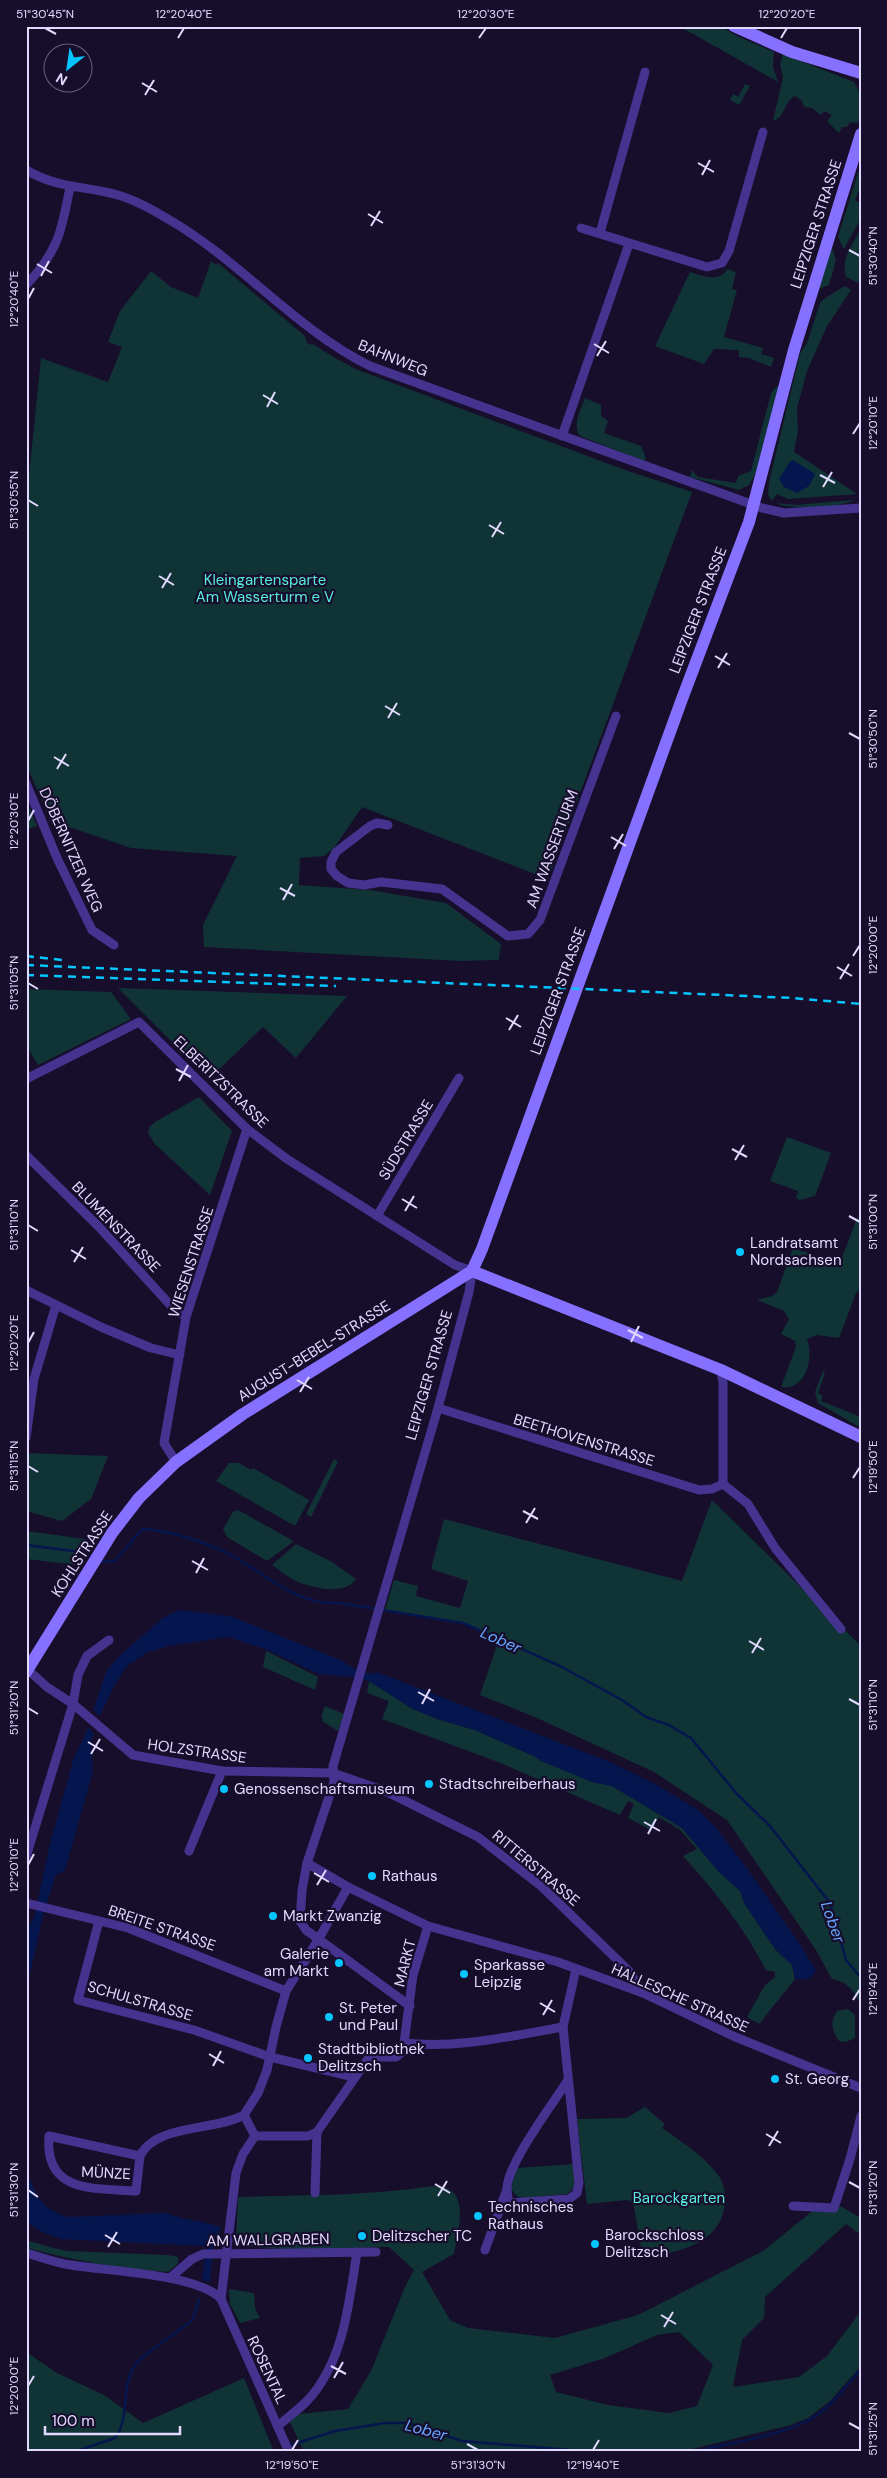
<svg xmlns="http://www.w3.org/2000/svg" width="887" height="2478" font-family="'DM Sans',sans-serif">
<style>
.green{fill:#103336;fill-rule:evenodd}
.water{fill:#05164e}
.pier{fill:#170e2c}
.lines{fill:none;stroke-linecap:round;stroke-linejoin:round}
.stream{stroke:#05164e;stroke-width:2.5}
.street{stroke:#44348f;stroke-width:9}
.secondary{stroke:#8670ff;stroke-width:12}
.rail{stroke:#05c5ff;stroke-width:2.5;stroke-dasharray:8 6;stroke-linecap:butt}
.ticks{fill:none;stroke:#e2d9ff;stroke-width:2}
.poi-dot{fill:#05c5ff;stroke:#170e2c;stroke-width:2}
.labels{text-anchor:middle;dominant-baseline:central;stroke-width:4.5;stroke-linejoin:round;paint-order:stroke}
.street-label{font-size:15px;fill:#e2d9ff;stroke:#170e2c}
.park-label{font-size:15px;fill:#57ecdb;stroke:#170e2c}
.poi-label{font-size:15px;fill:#e2d9ff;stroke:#170e2c;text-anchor:start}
.water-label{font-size:16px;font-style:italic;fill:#67a4ff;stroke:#170e2c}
.neatline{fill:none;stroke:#e2d9ff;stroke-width:2}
.ticks-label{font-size:12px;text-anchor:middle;fill:#e2d9ff}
</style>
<rect width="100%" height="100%" fill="#170e2c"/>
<g class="green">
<path d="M679,26H720L737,36L774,52L773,67L778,82Z"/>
<path d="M783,54L854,82C863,95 862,108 858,123L850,122L847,127H842L839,133L827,121L832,115L824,111L821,115L812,108L804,107L802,101L795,96C784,101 785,118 773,121L783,77L780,64Z"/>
<path d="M745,84L750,86L739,105L730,100L733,94L738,97Z"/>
<path d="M861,163V185L855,200L861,204V218L844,249L838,237Z"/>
<path d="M861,229V284L846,277C840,260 853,243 861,229Z"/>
<path d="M831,244L836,260L829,285L819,289Z"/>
<path d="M211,261L216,265L218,263L305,336L307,343L312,345L313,344L333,357L358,370L625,470L692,492L548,879L362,807L334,848L324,856L300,858L299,885L370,890L446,903L501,944L499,960L460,961L204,947L203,925L237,856L131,848L66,826H53L26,764V505L41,358L108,382L122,347L108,342L120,311L151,271L171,287L198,298Z"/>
<path d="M728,269L736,272L732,289L737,290L724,337L763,348L761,354L774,358L771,367L749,358L739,357V350L714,349L704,364L655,346L690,272C704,276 717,283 728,269Z"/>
<path d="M845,286L851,290L827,326L807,371L797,408L798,431L794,452L857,494L788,499L777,494L772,501L768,494L769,482L800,354L807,343L820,303C822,300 841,288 845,286Z"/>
<path d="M779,386L756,473L749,485L739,490L690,477L692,470L698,477L736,483L738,476L751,471L771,393L776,387Z"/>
<path d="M585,398L601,405V416L608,421L604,433L641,446L646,458L644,461L580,436C572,424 581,410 585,398Z"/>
<path d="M854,500C841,508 790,510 776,503L796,505Z"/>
<path d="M26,800L37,826L26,830Z"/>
<path d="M118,988H119L347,996L296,1058L263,1027L209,1079Z"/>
<path d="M26,989L111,992L131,1019L38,1065L26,1045Z"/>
<path d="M199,1097L232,1131L210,1195L155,1144L148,1133L149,1127L155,1122Z"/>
<path d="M787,1137L831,1153L815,1196L800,1200L796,1198L798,1191L770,1181Z"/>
<path d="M861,1216V1289L856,1293L839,1338L817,1335L807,1339C814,1358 806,1391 781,1387L796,1347L795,1341L781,1334L789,1319L784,1311L757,1300L772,1296L777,1292L793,1248L840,1263L857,1218Z"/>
<path d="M823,1371L825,1373L818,1393L823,1396L821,1401L861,1417V1428L818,1403L815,1392Z"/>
<path d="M26,1453L108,1456L91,1499L62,1521L26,1511Z"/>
<path d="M334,1459L338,1462L311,1517L306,1514Z"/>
<path d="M229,1463H239L251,1470L253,1468L309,1500L295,1526L216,1481Z"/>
<path d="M712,1500L861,1646V2008C857,1993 847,1981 832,1979L816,1950L727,1820L654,1772L537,1718L480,1695L499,1639L463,1623L385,1610L394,1580L418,1586L416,1596L460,1608L468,1581L431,1569L444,1519L682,1581Z"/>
<path d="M238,1510L292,1540L293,1542L267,1561L227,1537L223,1529L233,1512Z"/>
<path d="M26,1531L93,1540L78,1565L26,1559Z"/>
<path d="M296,1544L332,1562L356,1579C345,1596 311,1588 296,1581C287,1577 280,1570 272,1565Z"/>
<path d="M266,1651L318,1677L315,1690L263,1667Z"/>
<path d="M369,1681L411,1708L437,1719L475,1730L592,1782L612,1786L682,1828L719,1872L740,1891L744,1903L776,1950L792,1965L795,1979L759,2024L747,2017L765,1985L775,1977V1972L766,1970C745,1929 714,1890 683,1856L697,1849L680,1830L659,1817L651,1830L628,1818L634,1804L628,1801L620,1815L498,1762L382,1719L389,1701L367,1693Z"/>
<path d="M325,1706L344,1714L338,1731L322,1721L323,1718L321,1717Z"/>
<path d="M848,2009L855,2015V2038L846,2042L839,2041C831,2028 830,2023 837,2011Z"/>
<path d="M645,2107L665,2124L662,2128C682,2142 703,2155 718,2175C724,2183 725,2191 725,2200C724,2244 677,2252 643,2259L633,2202L627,2200L587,2204L577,2119L626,2118Z"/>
<path d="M573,2164L575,2187L567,2194L523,2198L518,2197L511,2189L517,2168Z"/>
<path d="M433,2186C438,2187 445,2187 449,2189C468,2199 457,2238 454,2254L422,2272L450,2320L468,2328L555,2338L638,2315L763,2251L820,2205L842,2207L861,2218V2235L846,2224L765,2297L764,2318L742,2340L733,2387L799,2377L827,2356L861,2311V2366L830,2401L808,2418L791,2425L680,2452L587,2449L586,2452H304L290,2422L299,2414L348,2409L371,2371L405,2287L414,2270L389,2247C360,2247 256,2255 236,2241L238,2197C304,2195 368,2196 433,2186ZM679,2332L713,2365L697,2406L669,2413L608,2405L556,2392L550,2375L605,2358L657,2335Z"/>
<path d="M26,2240L53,2248L68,2251L168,2255L178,2257V2264L168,2272C120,2269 73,2260 26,2248Z"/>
<path d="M229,2289L254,2293L255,2308L260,2318L240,2323L230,2304Z"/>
<path d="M26,2352L57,2373L104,2395L143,2423L244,2378L274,2452H26Z"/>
</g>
<g class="water">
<path d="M793,460L815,474L809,486L797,493L784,487L779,479L789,463Z"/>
<path d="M179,1610L230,1616L343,1661C355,1671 363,1675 379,1673L610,1762L655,1784L698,1810L717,1829L749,1871L801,1946L816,1971L809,1979H795L792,1965L776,1950L760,1927L744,1903L740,1891L719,1872L682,1828L612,1786L592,1782L541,1761L534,1756L475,1730L437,1719L411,1708L369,1681L354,1677L319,1674L265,1649L228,1637L169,1646L146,1653L126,1667L113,1688L100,1715L91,1743L93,1771L65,1870L55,1876L42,1920L26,1991V1932L34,1918L50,1844L74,1757L85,1736L106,1672L117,1658L164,1617Z"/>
<path d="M26,2168C34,2193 42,2212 70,2217L166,2213C184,2221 202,2220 220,2227L217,2244L213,2247L210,2282L202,2280L205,2257H207L206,2246L61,2239L42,2232L26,2222Z"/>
</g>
<path class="pier" d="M91,1708L102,1718L96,1735L85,1725Z"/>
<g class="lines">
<g class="stream">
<path d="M26,1545L82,1552L92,1557"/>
<path d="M99,1560L103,1562L115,1561L142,1529C172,1531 206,1542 233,1556C268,1576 296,1605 339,1603L463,1623L560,1666L622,1700L646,1717L669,1725L691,1738L736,1793L770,1826L830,1903L846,1960L861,1978"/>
<path d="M291,2445L335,2431L385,2423H408L462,2441L594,2452"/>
<path d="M74,2452L115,2438C131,2417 120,2385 136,2364C148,2348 188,2328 193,2318C196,2312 197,2305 199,2299"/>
<path d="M278,2452L281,2450"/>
<path d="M690,2452C724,2445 778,2436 809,2420C830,2408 846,2387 861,2369"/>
</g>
<g class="street">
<path d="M26,170C61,190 85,185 121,196C137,201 153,210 168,219C241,261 295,329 370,366L762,508L784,513L861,508"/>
<path d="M581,228L707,267L722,263L729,251L763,132"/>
<path d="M600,233L645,72"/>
<path d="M26,285C58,252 62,230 70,187"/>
<path d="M562,436L629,244"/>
<path d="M26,783L57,858L92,930L114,945"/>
<path d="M388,825L377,823L370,826L336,852L331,862V869L337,876L348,883L364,885L381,882L442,889L508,936L528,934L540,920L616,716"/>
<path d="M26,1079L139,1022L247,1129L287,1159L455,1265L472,1271L469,1292L438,1408L333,1766L334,1782L307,1863L302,1890L300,1921L306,1930L410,2006"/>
<path d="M26,1155L100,1228L173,1308L186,1317"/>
<path d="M377,1216L459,1078"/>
<path d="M26,1290L101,1327L151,1348L180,1355"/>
<path d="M721,1370L723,1383V1484"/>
<path d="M438,1408L699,1490L712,1489L723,1484"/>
<path d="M26,1438L34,1379L56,1305"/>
<path d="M176,1462L164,1443L186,1317L247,1129"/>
<path d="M723,1484L748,1504L775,1548L841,1629"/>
<path d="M27,1669L47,1687L73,1704L133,1755L222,1771L333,1773L385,1791L478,1837L541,1886L629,1971L643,1993"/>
<path d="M189,1851L222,1771"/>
<path d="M26,1857L73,1704L78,1675L87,1656L109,1640"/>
<path d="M307,1863L348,1887L428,1926L558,1962L643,1993L733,2036L861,2088"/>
<path d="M26,1903L128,1928L286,1991"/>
<path d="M99,1921L78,2000L194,2030L270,2057L354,2077"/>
<path d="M404,2043C457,2049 511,2036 563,2027"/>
<path d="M568,2080C552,2105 510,2160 507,2187C507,2192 508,2198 509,2203L569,2199L577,2193L579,2183L563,2027L576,1969"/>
<path d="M255,2136H308L317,2132"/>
<path d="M140,2156L136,2191C95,2188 44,2194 49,2136L140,2156C155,2124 215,2131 244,2115"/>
<path d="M315,2193L317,2132L368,2059L373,2057H396L401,2053L404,2043L413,1975L428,1926"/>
<path d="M793,2206L834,2208L850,2159L861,2116"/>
<path d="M485,2250L507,2189"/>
<path d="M26,2253C41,2257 56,2263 71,2265C106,2271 199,2274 221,2299L289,2452"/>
<path d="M170,2278L192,2259L203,2254L376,2252"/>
<path d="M221,2299L236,2173L243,2154L255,2136L244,2115L258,2093L267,2070L276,2027L286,1991L318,1940L348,1887"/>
<path d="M278,2426C287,2418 298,2410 307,2401C344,2362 349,2302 357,2252"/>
</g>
<g class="secondary">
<path d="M734,26L792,52L861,73"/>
<path d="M472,1271L482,1249L682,699L749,522L794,350L861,134"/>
<path d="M472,1271L721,1370L861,1437"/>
<path d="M26,1672L112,1533L139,1498L176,1462L243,1414L472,1271"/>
</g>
<g class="rail">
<path d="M26,956L62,960"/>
<path d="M26,965L793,998L861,1004"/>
<path d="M26,975L336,986"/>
</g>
</g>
<path class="ticks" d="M45,28L56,34M178,38L184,28M479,38L486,28M781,38L787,28M142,83L157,92M145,95L154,80M698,163L714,172M702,175L710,160M368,214L383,223M371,226L380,211M849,250L860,256M37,264L52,273M41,276L49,261M28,299L34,288M594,344L609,353M597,356L606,341M263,395L278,404M267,407L275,392M853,434L860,423M820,475L835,483M823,487L832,472M28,500L38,506M489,525L504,534M492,537L501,522M159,576L174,585M162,588L171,573M715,656L730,665M718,668L727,653M385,706L400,715M388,718L397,703M849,733L860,739M54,757L69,766M57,769L66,754M28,821L34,810M611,837L626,846M614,849L623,834M280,888L295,896M283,900L292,884M853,956L860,945M837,967L852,976M840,979L849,964M28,983L38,989M506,1018L521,1027M509,1030L518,1015M176,1069L191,1077M179,1081L188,1065M732,1149L747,1157M735,1160L744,1145M402,1199L417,1208M405,1211L414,1196M849,1216L860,1222M28,1225L38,1231M71,1250L86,1259M74,1262L83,1247M628,1330L643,1338M631,1342L639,1326M28,1343L34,1332M297,1380L312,1389M300,1392L309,1377M28,1466L38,1472M853,1478L860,1467M523,1511L538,1519M526,1523L535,1508M192,1561L208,1570M196,1573L204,1558M749,1641L764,1650M752,1653L761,1638M418,1692L434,1701M849,1699L860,1705M422,1704L430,1689M28,1708L38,1714M88,1742L103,1751M91,1754L100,1739M644,1822L660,1831M648,1834L656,1819M28,1865L34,1854M314,1873L329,1882M317,1885L326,1870M853,2000L860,1989M540,2003L555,2012M543,2015L552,2000M209,2054L224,2063M213,2066L221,2051M766,2134L781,2143M769,2146L778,2131M849,2182L860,2188M435,2184L450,2193M28,2190L38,2197M438,2196L447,2181M105,2235L120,2244M108,2247L117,2232M661,2315L676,2324M664,2327L673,2312M331,2366L346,2374M334,2378L343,2362M28,2386L34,2376M849,2423L860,2429M467,2444L478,2450M292,2450L298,2440M593,2450L599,2440"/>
<g class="poi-dot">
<circle cx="740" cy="1252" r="5"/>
<circle cx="429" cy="1784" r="5"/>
<circle cx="224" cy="1789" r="5"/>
<circle cx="372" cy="1876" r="5"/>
<circle cx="273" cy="1916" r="5"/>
<circle cx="339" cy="1963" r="5"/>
<circle cx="464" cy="1974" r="5"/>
<circle cx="329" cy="2017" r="5"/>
<circle cx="308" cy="2058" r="5"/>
<circle cx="775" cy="2079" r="5"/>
<circle cx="478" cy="2216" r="5"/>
<circle cx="362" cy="2236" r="5"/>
<circle cx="595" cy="2244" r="5"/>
</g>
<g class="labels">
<g class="street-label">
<text transform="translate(816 224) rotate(-72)">LEIPZIGER STRASSE</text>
<text transform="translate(393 358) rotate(22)">BAHNWEG</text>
<text transform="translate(698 610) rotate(-69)">LEIPZIGER STRASSE</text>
<text transform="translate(552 849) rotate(-70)">AM WASSERTURM</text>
<text transform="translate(71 850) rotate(66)">DÖBERNITZER WEG</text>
<text transform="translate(558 991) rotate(-70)">LEIPZIGER STRASSE</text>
<text transform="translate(221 1082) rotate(44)">ELBERITZSTRASSE</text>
<text transform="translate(406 1140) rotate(-59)">SÜDSTRASSE</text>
<text transform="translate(116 1227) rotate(46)">BLUMENSTRASSE</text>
<text transform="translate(191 1262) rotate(-72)">WIESENSTRASSE</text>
<text transform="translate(314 1351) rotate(-32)">AUGUST-BEBEL-STRASSE</text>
<text transform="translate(429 1375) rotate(-74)">LEIPZIGER STRASSE</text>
<text transform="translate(584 1440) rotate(17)">BEETHOVENSTRASSE</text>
<text transform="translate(82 1554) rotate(-57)">KOHLSTRASSE</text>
<text transform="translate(197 1751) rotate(8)">HOLZSTRASSE</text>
<text transform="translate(536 1868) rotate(40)">RITTERSTRASSE</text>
<text transform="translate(162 1928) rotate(19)">BREITE STRASSE</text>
<text transform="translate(405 1963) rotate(-76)">MARKT</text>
<text transform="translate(680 1998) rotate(24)">HALLESCHE STRASSE</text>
<text transform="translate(140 2001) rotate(16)">SCHULSTRASSE</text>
<text transform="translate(106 2173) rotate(3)">MÜNZE</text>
<text transform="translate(268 2240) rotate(-1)">AM WALLGRABEN</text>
<text transform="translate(267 2370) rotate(65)">ROSENTAL</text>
</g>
<g class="park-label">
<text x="265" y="580">Kleingartensparte<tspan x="265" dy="17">Am Wasserturm e V</tspan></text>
<text x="679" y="2198">Barockgarten</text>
</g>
<g class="poi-label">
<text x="750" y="1243">Landratsamt<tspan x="750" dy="17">Nordsachsen</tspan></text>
<text x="439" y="1784">Stadtschreiberhaus</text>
<text x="234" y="1789">Genossenschaftsmuseum</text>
<text x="382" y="1876">Rathaus</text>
<text x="283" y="1916">Markt Zwanzig</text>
<text x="329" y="1954" text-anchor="end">Galerie<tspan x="329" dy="17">am Markt</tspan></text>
<text x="474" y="1965">Sparkasse<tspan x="474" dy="17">Leipzig</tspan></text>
<text x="339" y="2008">St. Peter<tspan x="339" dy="17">und Paul</tspan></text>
<text x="318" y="2049">Stadtbibliothek<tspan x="318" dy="17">Delitzsch</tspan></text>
<text x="785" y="2079">St. Georg</text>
<text x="488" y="2207">Technisches<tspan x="488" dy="17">Rathaus</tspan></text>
<text x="605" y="2235">Barockschloss<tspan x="605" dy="17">Delitzsch</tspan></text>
<text x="372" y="2236">Delitzscher TC</text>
</g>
<g class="water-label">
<text transform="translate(501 1640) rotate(24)">Lober</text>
<text transform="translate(833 1922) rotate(70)">Lober</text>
<text transform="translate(426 2430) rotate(15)">Lober</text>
</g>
</g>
<rect width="887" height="2478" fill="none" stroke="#170e2c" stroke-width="55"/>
<g transform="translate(68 68) rotate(210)"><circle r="24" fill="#170e2c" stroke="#685f80"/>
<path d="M0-4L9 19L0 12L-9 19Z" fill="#05c5ff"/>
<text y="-8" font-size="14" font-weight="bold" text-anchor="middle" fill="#e2d9ff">N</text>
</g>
<path d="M45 2426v8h135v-8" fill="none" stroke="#e2d9ff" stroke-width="2.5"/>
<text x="52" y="2426" font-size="15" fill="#e2d9ff" stroke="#170e2c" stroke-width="4" paint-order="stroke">100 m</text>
<rect x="28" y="28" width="832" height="2422" class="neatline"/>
<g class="ticks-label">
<text x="45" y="18">51°30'45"N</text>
<text x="184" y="18">12°20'40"E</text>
<text x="486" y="18">12°20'30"E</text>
<text x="787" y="18">12°20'20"E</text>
<text transform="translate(873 256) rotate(-90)" y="4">51°30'40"N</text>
<text transform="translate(14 299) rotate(-90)" y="4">12°20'40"E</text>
<text transform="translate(873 423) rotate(-90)" y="4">12°20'10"E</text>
<text transform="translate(14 500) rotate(-90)" y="4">51°30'55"N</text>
<text transform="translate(873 739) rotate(-90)" y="4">51°30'50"N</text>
<text transform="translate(14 821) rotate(-90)" y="4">12°20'30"E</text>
<text transform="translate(873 945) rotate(-90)" y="4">12°20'00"E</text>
<text transform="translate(14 983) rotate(-90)" y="4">51°31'05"N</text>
<text transform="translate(873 1222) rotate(-90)" y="4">51°31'00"N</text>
<text transform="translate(14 1225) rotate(-90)" y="4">51°31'10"N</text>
<text transform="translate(14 1343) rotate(-90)" y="4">12°20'20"E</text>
<text transform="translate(14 1466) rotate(-90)" y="4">51°31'15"N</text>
<text transform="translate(873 1467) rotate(-90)" y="4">12°19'50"E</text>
<text transform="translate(873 1705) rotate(-90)" y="4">51°31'10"N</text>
<text transform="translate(14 1708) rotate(-90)" y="4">51°31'20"N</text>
<text transform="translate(14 1865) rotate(-90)" y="4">12°20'10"E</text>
<text transform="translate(873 1989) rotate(-90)" y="4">12°19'40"E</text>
<text transform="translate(873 2188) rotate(-90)" y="4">51°31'20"N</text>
<text transform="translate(14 2190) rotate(-90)" y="4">51°31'30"N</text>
<text transform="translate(14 2386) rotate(-90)" y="4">12°20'00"E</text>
<text transform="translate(873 2429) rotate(-90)" y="4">51°31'25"N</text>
<text x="292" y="2469">12°19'50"E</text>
<text x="478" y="2469">51°31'30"N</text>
<text x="593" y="2469">12°19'40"E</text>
</g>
</svg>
